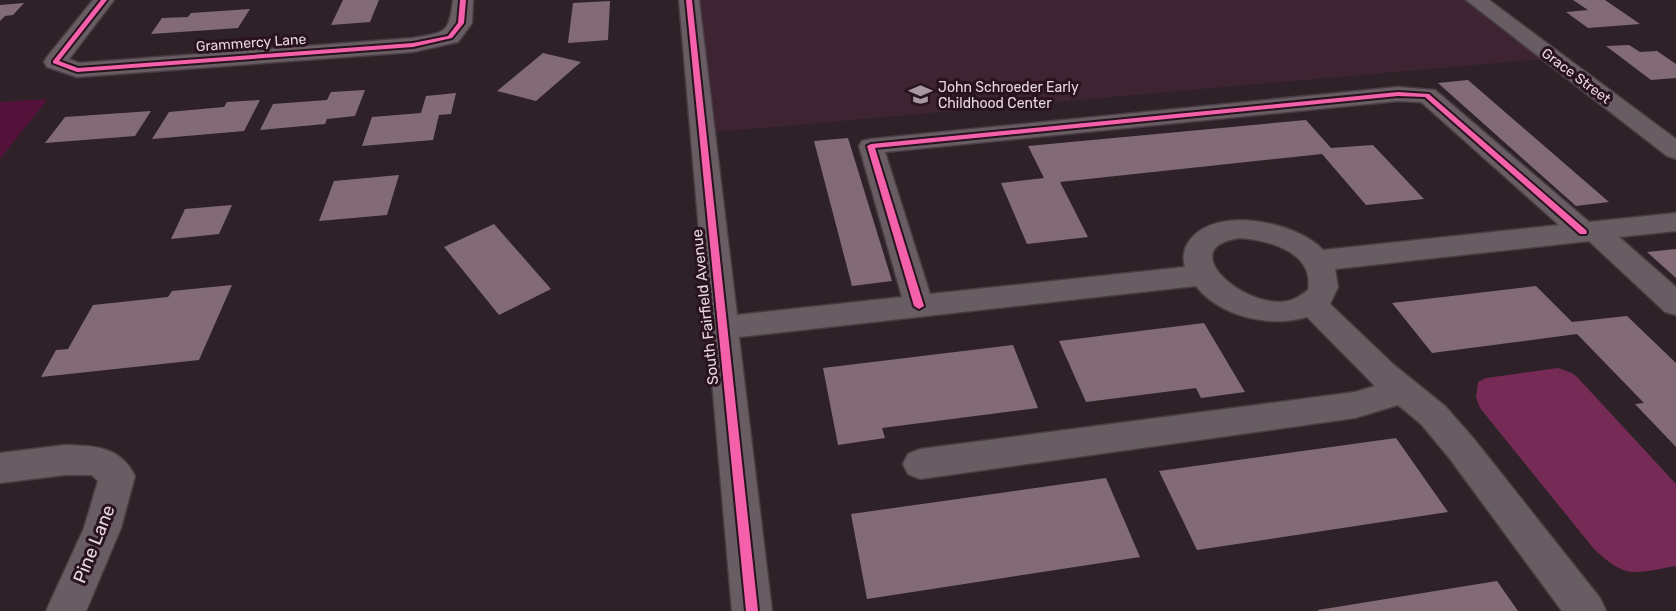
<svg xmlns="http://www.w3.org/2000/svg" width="1676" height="611" font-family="Rubik,sans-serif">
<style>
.built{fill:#3e2332}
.green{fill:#54123a}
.water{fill:#752b55}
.building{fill:#826b76}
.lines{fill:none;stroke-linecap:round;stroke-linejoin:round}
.street-casing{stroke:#483d42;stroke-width:3}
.street{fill:#675d62;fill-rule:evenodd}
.cycleway-casing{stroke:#29131e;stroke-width:4}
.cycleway{fill:#f560ab;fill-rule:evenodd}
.labels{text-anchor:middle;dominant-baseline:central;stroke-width:6;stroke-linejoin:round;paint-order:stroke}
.far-street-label{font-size:14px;fill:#e7d7de;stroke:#29131e}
.far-poi-label{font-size:14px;fill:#e7d7de;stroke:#29131e;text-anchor:start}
.street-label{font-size:15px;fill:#e7d7de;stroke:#29131e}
.near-street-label{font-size:18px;fill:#e7d7de;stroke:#29131e}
</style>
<rect width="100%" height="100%" fill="#2e2228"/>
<path class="built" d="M699,0H1465L1542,59L716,132Z"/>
<path class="green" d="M48,99L0,159V102Z"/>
<path class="water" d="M1558,368L1572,373L1577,377L1676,484V566C1634,573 1627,580 1594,549L1480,408L1476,397L1478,382L1486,378Z"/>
<g class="building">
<path d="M343,0H379L370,22L331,25Z"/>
<path d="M1573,0H1605L1640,24L1588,28L1566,12L1588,10Z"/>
<path d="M610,1L608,40L568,43L573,3Z"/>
<path d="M24,3L13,15L5,16L0,21V5Z"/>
<path d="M250,9L238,28L151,34L162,18L188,17L191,13Z"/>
<path d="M1629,45L1640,52L1657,51L1676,64V78L1651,80L1606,46Z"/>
<path d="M543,53L581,62L536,101L497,91Z"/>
<path d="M1468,80L1609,202L1576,206L1438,83Z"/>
<path d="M365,90L355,116L327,119L325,124L260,130L273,104L327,100L331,92Z"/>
<path d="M456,93L451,114L439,115L433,140L362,146L372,117L421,113L426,96Z"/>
<path d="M260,100L244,131L152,139L169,112L224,107L227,102Z"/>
<path d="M151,111L135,136L45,143L65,117Z"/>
<path d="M1306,120L1331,148L1373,145L1424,199L1366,205L1322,154L1060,182L1088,237L1027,244L1001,183L1044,178L1028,146Z"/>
<path d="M848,138L892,281L852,286L814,141Z"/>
<path d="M399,175L387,215L319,221L334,181Z"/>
<path d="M232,205L219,234L171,239L185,209Z"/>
<path d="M494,224L551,289L499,315L444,247Z"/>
<path d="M1676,249V278L1647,252Z"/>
<path d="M232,285L199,360L41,377L56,350L68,349L93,305L168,297L172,291Z"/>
<path d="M1536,286L1572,322L1627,316L1676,363V447L1635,404L1644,403L1577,334L1432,353L1392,303Z"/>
<path d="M1204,323L1245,392L1201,398L1196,388L1086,402L1059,341Z"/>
<path d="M1013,345L1038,408L882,428L885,438L838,445L823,368Z"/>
<path d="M1396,438L1448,512L1197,550L1159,471Z"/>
<path d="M1106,478L1140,557L867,599L851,514Z"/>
<path d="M1497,581L1518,611H1318V610Z"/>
</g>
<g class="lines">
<defs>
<g id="street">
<path d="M93,0H114L69,59L79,63L413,38C445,32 449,35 453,0H473L472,23L458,42L413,52L77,77L47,67L44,62L47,57Z"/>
<path d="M679,0H699L737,315L902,297L859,146L862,141L871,139L1398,87L1435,90L1589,222L1676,213V231L1619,237L1676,287V315L1665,312L1589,241L1335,269L1338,287L1330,304L1394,365L1445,406L1474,439L1600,598L1606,611H1562L1450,459L1421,424L1398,405L1355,418L920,479L908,474L903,464L908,454L920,449L1355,392L1375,386L1307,317C1271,328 1220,317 1196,286L739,337L772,611H732ZM1398,101L1421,102L1559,225L1323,250C1298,222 1216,205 1190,240C1184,248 1182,257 1185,267L930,294L885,152ZM1240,238C1268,240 1315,252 1308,290C1304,293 1300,296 1296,298C1256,319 1167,248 1240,238Z"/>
<path d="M1466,0H1489L1676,139V159L1667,156Z"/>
<path d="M65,445C95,446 120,446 135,476L121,528L86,611H46L84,528L98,481L92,475H65L0,483V453Z"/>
</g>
</defs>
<use href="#street" class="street-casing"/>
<use href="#street" class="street"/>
<defs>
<g id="cycleway">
<path d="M101,0H107L59,61L78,68L413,43L448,36L458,23L460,0H466L464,23L452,38L413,47L77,72L53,63V61Z"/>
<path d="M686,0H692L758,611H746Z"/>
<path d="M1398,92L1429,94L1586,230L1587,232L1586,234H1580L1425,97L1398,96L875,148L924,306L919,309L914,306L867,146L871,144Z"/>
</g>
</defs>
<use href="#cycleway" class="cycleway-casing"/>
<use href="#cycleway" class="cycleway"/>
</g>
<defs>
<symbol id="school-bare" viewBox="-9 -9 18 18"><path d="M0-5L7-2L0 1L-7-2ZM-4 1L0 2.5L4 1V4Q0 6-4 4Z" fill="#a6989e" stroke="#29131e" stroke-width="2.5" paint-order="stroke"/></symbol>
</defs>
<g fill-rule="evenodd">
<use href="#school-bare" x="904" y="78" width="33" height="33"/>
</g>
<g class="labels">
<g class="far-street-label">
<text transform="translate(251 43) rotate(-4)">Grammercy Lane</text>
<text transform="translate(1576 76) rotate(37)">Grace Street</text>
</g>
<g class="far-poi-label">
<text x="938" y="87">John Schroeder Early<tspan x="938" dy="16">Childhood Center</tspan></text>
</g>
<g class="street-label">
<text transform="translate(705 307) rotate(-96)">South Fairfield Avenue</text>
</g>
<g class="near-street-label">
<text transform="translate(94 544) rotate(-68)">Pine Lane</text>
</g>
</g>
</svg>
